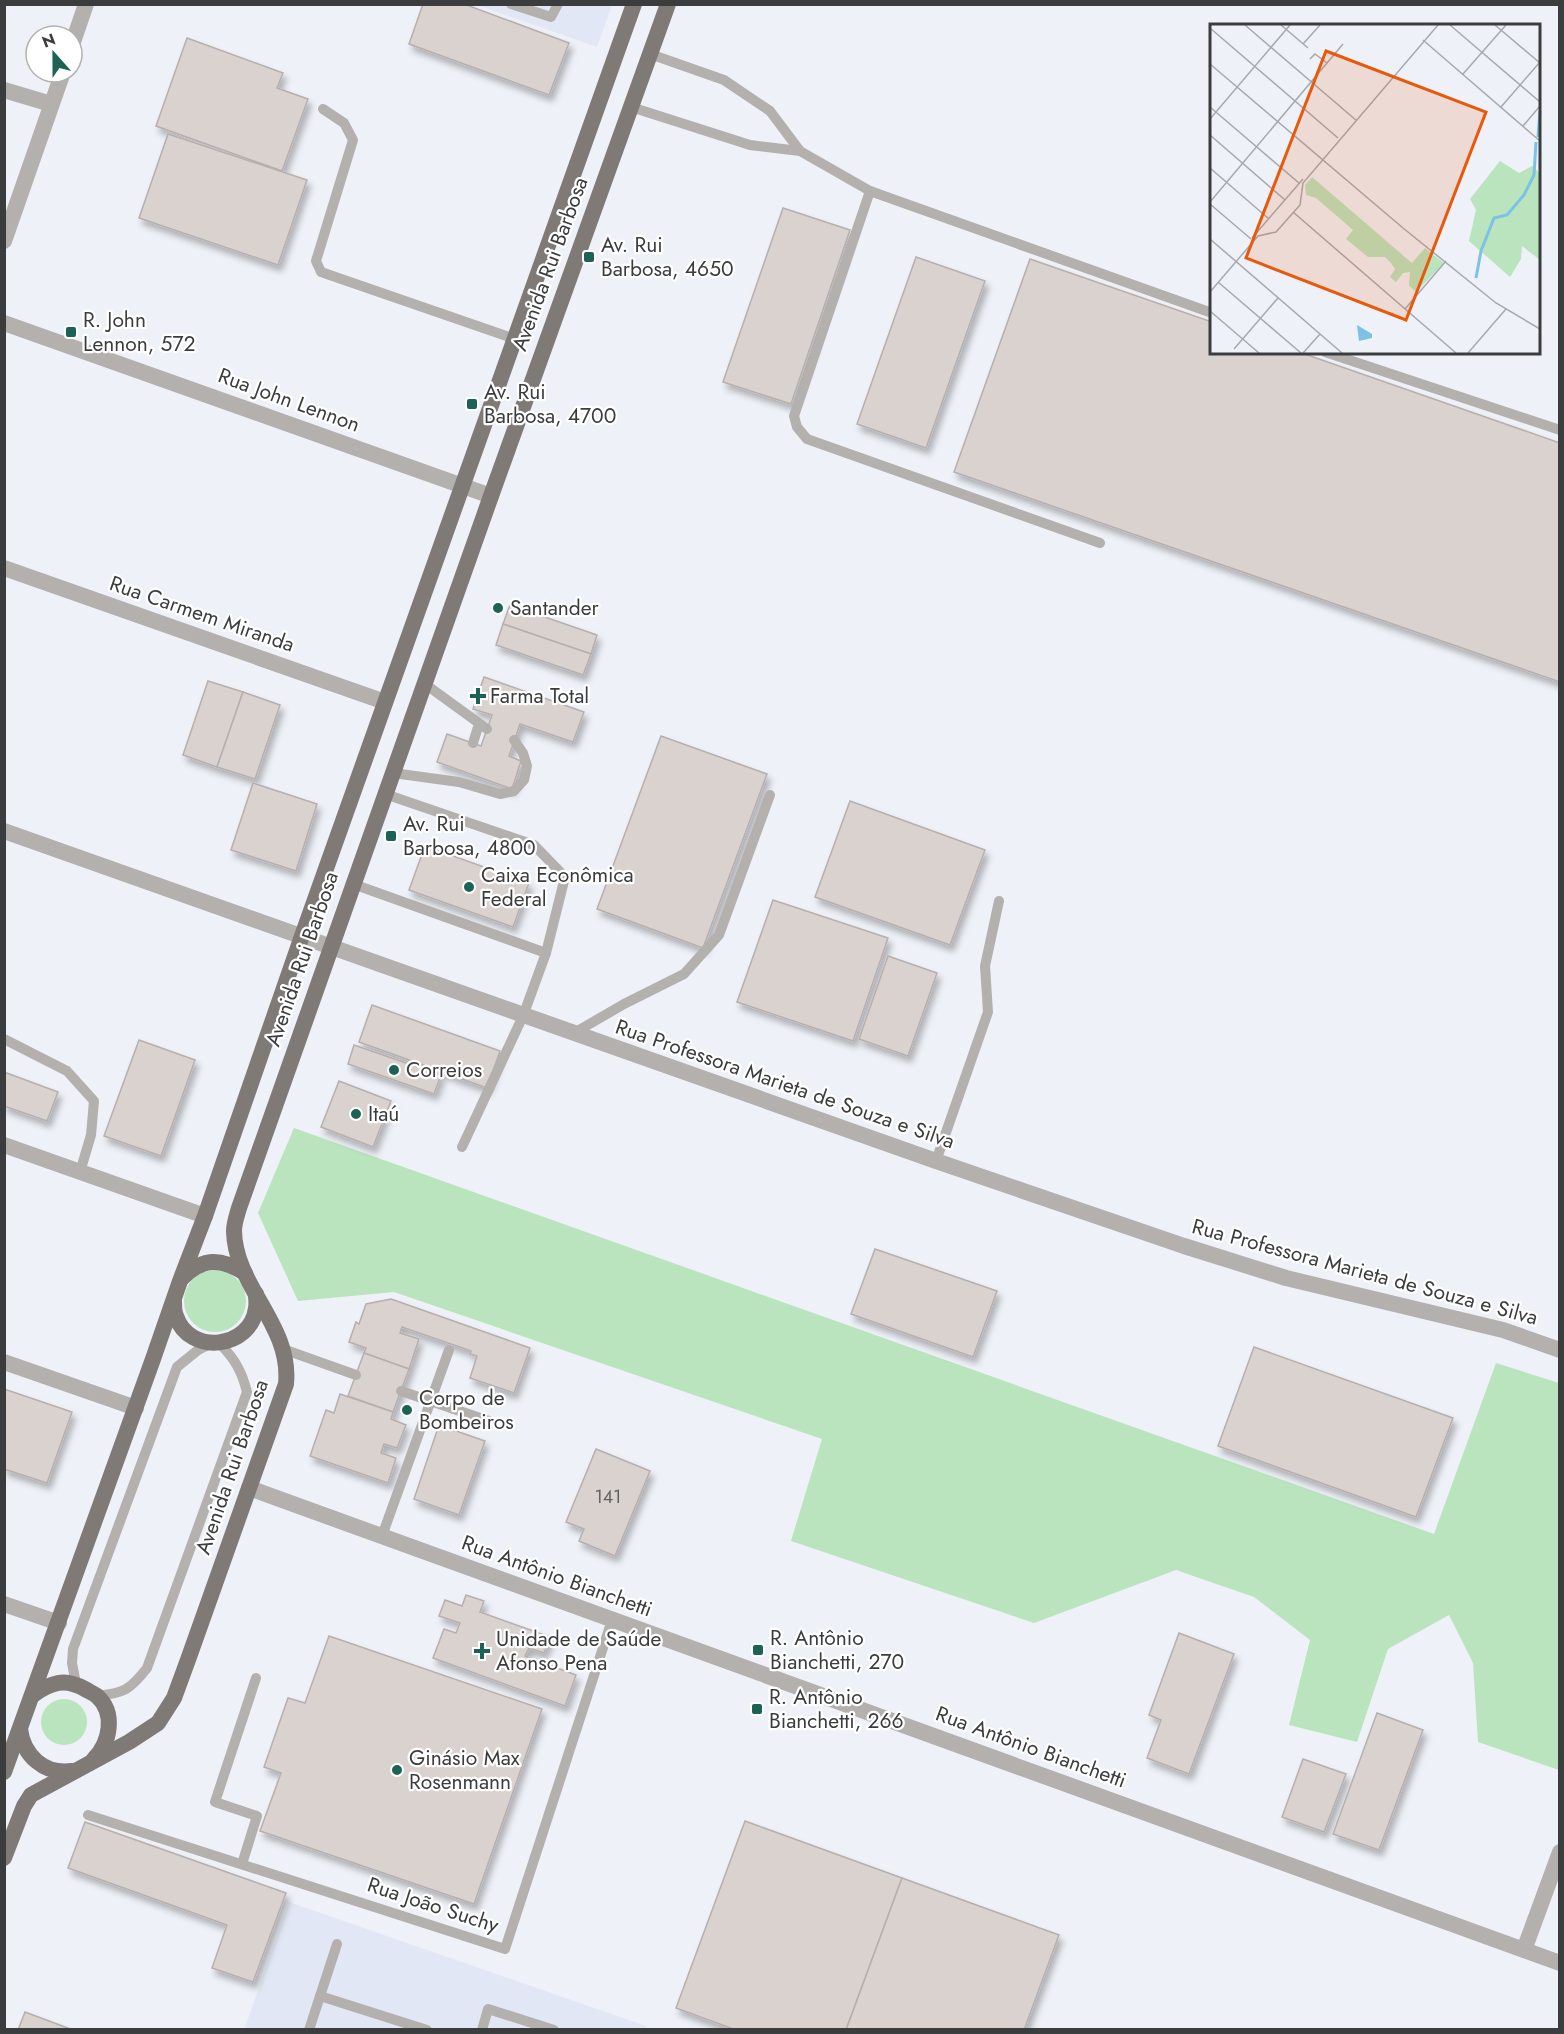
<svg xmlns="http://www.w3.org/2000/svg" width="1564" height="2034" font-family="Jost,sans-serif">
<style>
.built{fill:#e2e7f5}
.green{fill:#b9e4be}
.building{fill:#dad2cf;stroke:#b7afad;stroke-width:1.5;filter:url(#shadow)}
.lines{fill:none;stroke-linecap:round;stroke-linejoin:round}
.service{stroke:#b3b0ae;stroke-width:10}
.minor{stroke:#b3b0ae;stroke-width:16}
.tertiary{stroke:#b3b0ae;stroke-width:16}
.primary{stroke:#7f7a76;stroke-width:16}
.poi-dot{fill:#1c6356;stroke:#fff;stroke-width:2}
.labels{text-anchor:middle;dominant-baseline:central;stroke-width:4.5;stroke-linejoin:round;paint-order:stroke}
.number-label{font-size:18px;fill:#636262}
.poi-label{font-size:21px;fill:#3b3c3e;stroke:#fff;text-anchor:start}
.street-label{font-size:21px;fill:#3b3c3e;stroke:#fff}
.inset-river{fill:none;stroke:#7bc2e3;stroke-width:3}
.inset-road{fill:none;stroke:#a6a9ad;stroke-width:1.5}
.view{fill:#e8590c;fill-opacity:0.15;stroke:#e8590c;stroke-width:3}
.inset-edge{fill:none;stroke:#3b3c3e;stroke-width:3}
</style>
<defs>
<filter id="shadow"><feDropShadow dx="3.5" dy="6" stdDeviation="3" flood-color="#0004"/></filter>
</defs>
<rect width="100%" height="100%" fill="#eef1f7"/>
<g class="built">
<path d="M477,5H612L597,47Z"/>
<path d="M289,1902L646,2026L645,2030H244Z"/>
</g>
<g class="green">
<path d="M294,1128L1434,1534L1496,1363L1559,1383V1770L1478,1742L1473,1663L1449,1615L1388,1649L1357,1742L1289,1725L1310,1640L1254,1597L1176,1570L1034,1623L791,1541L822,1439L394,1292L298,1301L258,1213Z"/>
<circle cx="215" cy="1301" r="31"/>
<circle cx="64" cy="1722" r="23"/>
</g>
<g class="building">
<path d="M423,4H464L569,43L549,95L409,44Z"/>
<path d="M187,38L283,73L277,88L308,99L282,171L156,126Z"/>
<path d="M168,134L307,180L278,265L139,218Z"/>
<path d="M783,208L850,230L791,404L723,382Z"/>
<path d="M916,257L985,281L926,448L857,424Z"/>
<path d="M1030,259L1212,322V352H1299L1560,443V682L954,472Z"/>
<path d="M510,605L597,635L591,654L503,624Z"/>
<path d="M503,624L591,654L583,675L496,645Z"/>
<path d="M484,677L584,712L573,742L520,724L509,756L521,761L512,789L437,762L447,734L481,746L492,715L473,709Z"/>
<path d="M208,681L243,692L217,767L183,755Z"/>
<path d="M243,692L280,705L255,779L217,767Z"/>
<path d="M661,736L767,774L703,948L597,909Z"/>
<path d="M253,783L317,804L296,871L231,850Z"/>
<path d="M850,801L985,850L950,945L815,897Z"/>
<path d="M425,846L529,883L513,927L409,890Z"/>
<path d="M773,900L888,938L853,1041L737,1002Z"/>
<path d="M888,956L937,973L908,1056L859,1039Z"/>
<path d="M372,1005L500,1051L487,1088L359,1042Z"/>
<path d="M139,1040L195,1060L161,1156L104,1136Z"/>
<path d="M354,1045L441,1075L434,1094L348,1064Z"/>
<path d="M4,1072L58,1092L47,1121L4,1106Z"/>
<path d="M339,1081L391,1101L373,1147L321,1127Z"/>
<path d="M875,1249L997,1291L973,1357L851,1314Z"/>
<path d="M391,1299L530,1348L514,1393L470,1378L477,1356L470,1354L471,1351L402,1327L400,1333L419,1339L409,1369L364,1353L366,1348L349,1342L356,1322L359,1324L366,1304Z"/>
<path d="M1254,1347L1453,1418L1416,1517L1218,1446Z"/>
<path d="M364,1353L409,1369L393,1412L348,1396Z"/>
<path d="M4,1389L72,1412L47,1483L4,1469Z"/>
<path d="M340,1394L393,1412L391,1419L406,1425L397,1448L384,1444L381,1453L396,1458L388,1483L310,1456L326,1410L334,1413Z"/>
<path d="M439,1425L485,1441L459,1515L414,1499Z"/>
<path d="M596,1449L650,1471L615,1556L579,1541L584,1529L566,1522Z"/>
<path d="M466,1595L484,1601L480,1612L550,1637L544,1653L529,1648L525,1656L576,1675L565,1706L433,1658L444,1629L456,1633L460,1623L439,1616L445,1600L462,1606Z"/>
<path d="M1179,1633L1234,1654L1189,1774L1147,1758L1161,1720L1149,1715Z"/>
<path d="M329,1636L542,1709L474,1904L260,1831L281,1773L264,1767L288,1698L305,1703Z"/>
<path d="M1377,1713L1423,1730L1379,1850L1333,1834Z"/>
<path d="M1303,1759L1346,1774L1324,1832L1282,1817Z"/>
<path d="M745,1821L902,1878L846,2030H736L676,2008Z"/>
<path d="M85,1822L286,1893L253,1982L212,1968L227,1925L68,1868Z"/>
<path d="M902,1878L1059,1935L1024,2030H846Z"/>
<path d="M25,2012L73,2030H18Z"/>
</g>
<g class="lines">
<g class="service">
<path d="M511,4L551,17L558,4"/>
<path d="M650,54L724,80L770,111L800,151L870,191L1212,313"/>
<path d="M631,107L750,145L800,151"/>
<path d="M323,109L344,123L353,140L316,261L321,272L515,339"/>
<path d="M870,191L794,416L797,427L807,439L1100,543"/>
<path d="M1325,352L1560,430"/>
<path d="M425,684L487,729"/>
<path d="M473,743L479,724"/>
<path d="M393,773L459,782L500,794L514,791L524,780L527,766L523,753L514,740"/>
<path d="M385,794L534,845L565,877L546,953"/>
<path d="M353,884L546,953L523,1016L462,1147"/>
<path d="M574,1033L624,1004L684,974L719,935L770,795"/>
<path d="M4,1039L67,1071L94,1101L91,1135L80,1172"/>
<path d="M936,1161L988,1012L985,966L999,901"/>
<path d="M283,1349L356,1375"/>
<path d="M401,1391L489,1421"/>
<path d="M382,1536L449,1350"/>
<path d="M76,1684L72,1663L73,1649L177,1367L198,1350L210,1344"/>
<path d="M97,1696C124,1693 130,1690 147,1668L247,1392C242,1372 235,1359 220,1344"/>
<path d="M88,1815L505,1949L612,1620"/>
<path d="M242,1864L257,1816L215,1802L256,1678"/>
<path d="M320,1996L427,2030"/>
<path d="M309,2030L337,1944"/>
<path d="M482,2030L488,2009L554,2030"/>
</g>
<g class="minor">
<path d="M72,45L86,4"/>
<path d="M4,90L51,104"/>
<path d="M4,241L63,72"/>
<path d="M4,568L385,702"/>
<path d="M4,1145L205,1216"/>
<path d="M4,1362L136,1408"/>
<path d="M4,1604L59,1623"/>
<path d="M1524,1950L1560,1852"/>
</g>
<g class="tertiary">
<path d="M4,323L491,496"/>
<path d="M4,831L936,1161L1184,1246L1286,1278L1503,1330L1560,1350"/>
<path d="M249,1488L1560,1963"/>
</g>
<g class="primary">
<path d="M182,1278C203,1257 221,1258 245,1273"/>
<path d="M174,1302C174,1307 174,1312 176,1316C189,1356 251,1349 256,1308C257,1304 256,1298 256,1294"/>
<path d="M33,1695C41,1689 48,1685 58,1683C68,1681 76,1684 85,1689C88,1691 93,1693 97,1696C116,1713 110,1743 94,1759"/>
<path d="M20,1729C23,1755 44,1775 72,1771"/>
<path d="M4,1772L153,1359L180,1281L205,1216L302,936L634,4"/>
<path d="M4,1858L24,1806L31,1795L129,1742L158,1723L174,1698L189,1657L286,1384C292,1325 235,1287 234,1231C234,1223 237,1215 239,1208L491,496L668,4"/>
</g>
</g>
<g class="poi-dot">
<rect x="583" y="251" width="12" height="12" rx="3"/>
<rect x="65" y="326" width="12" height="12" rx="3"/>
<rect x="466" y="398" width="12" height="12" rx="3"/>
<circle cx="498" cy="608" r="6"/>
<path d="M475 687h6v6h6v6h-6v6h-6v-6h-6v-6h6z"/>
<rect x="385" y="830" width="12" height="12" rx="3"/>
<circle cx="469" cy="887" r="6"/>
<circle cx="394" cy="1070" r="6"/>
<circle cx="356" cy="1114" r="6"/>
<circle cx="407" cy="1410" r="6"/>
<rect x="752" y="1644" width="12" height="12" rx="3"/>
<path d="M479 1642h6v6h6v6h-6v6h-6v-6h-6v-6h6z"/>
<rect x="751" y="1703" width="12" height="12" rx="3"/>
<circle cx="397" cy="1770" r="6"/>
</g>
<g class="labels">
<g class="number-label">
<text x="608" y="1497">141</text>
</g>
<g class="poi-label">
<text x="601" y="245">Av. Rui<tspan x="601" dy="24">Barbosa, 4650</tspan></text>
<text x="83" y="320">R. John<tspan x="83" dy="24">Lennon, 572</tspan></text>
<text x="484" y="392">Av. Rui<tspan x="484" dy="24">Barbosa, 4700</tspan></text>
<text x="510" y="608">Santander</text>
<text x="490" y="696">Farma Total</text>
<text x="403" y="824">Av. Rui<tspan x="403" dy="24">Barbosa, 4800</tspan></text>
<text x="481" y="875">Caixa Econômica<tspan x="481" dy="24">Federal</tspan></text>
<text x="406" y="1070">Correios</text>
<text x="368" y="1114">Itaú</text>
<text x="419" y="1398">Corpo de<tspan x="419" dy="24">Bombeiros</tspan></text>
<text x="770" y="1638">R. Antônio<tspan x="770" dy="24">Bianchetti, 270</tspan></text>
<text x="496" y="1639">Unidade de Saúde<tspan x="496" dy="24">Afonso Pena</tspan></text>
<text x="769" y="1697">R. Antônio<tspan x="769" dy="24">Bianchetti, 266</tspan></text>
<text x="409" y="1758">Ginásio Max<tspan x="409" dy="24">Rosenmann</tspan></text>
</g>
<g class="street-label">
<text transform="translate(550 264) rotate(-70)">Avenida Rui Barbosa</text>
<text transform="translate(289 400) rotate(20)">Rua John Lennon</text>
<text transform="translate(202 614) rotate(19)">Rua Carmem Miranda</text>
<text transform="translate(302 959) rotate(-71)">Avenida Rui Barbosa</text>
<text transform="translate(785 1084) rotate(19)">Rua Professora Marieta de Souza e Silva</text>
<text transform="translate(1365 1272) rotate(15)">Rua Professora Marieta de Souza e Silva</text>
<text transform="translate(232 1467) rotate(-71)">Avenida Rui Barbosa</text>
<text transform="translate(557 1576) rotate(20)">Rua Antônio Bianchetti</text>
<text transform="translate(1031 1747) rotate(20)">Rua Antônio Bianchetti</text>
<text transform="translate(433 1905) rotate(18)">Rua João Suchy</text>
</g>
</g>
<g transform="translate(1210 24)">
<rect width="330" height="330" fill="#eef1f7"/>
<path d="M290,137L309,149L322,142L330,149V236L312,222L311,235L300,253L259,217L266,186L260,175ZM102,153L202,239L215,224L234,239L206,268L199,262L200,248L193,249L186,258L180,253L185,245L181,239L175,233H158L136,215L143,206L106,174L96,171L95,161Z" fill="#b9e4be"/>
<path d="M147,301L162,310V314L149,317Z" fill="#7bc2e3"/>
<path class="inset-river" d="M328,113L330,87M266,254L271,227L284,194L297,191L314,171L324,151L326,118"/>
<path class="inset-road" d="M35,1L147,97M71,1L98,24M240,1L330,78M285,1L330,39M0,4L128,114M213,16L330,117M93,20L110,1M100,35L105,30L117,39M0,40L193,204L286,279L330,305M253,50L296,1M0,83L89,159M291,83L330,38M0,95L80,1M313,102L330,82M0,111L75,176M0,144L59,195M0,178L133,20M0,180L41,215M83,188L246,329M42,214L93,155M0,215L132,329M8,258L91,329M0,268L48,212L66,208L90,181L93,159L228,1M195,285L236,237M0,287L49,329M24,325L68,274M93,329L110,310M258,329L296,285"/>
<path class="view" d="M116,27L276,88L196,296L36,234Z"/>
<rect width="330" height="330" class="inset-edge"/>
</g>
<rect width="1564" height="2034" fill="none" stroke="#3b3c3e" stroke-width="12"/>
<g transform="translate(54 54) rotate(339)"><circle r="28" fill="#ffffff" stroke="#b1b1b2" stroke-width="1.5"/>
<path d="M0-4.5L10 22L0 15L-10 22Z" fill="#1c6356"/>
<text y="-9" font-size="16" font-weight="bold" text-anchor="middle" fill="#3b3c3e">N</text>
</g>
</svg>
